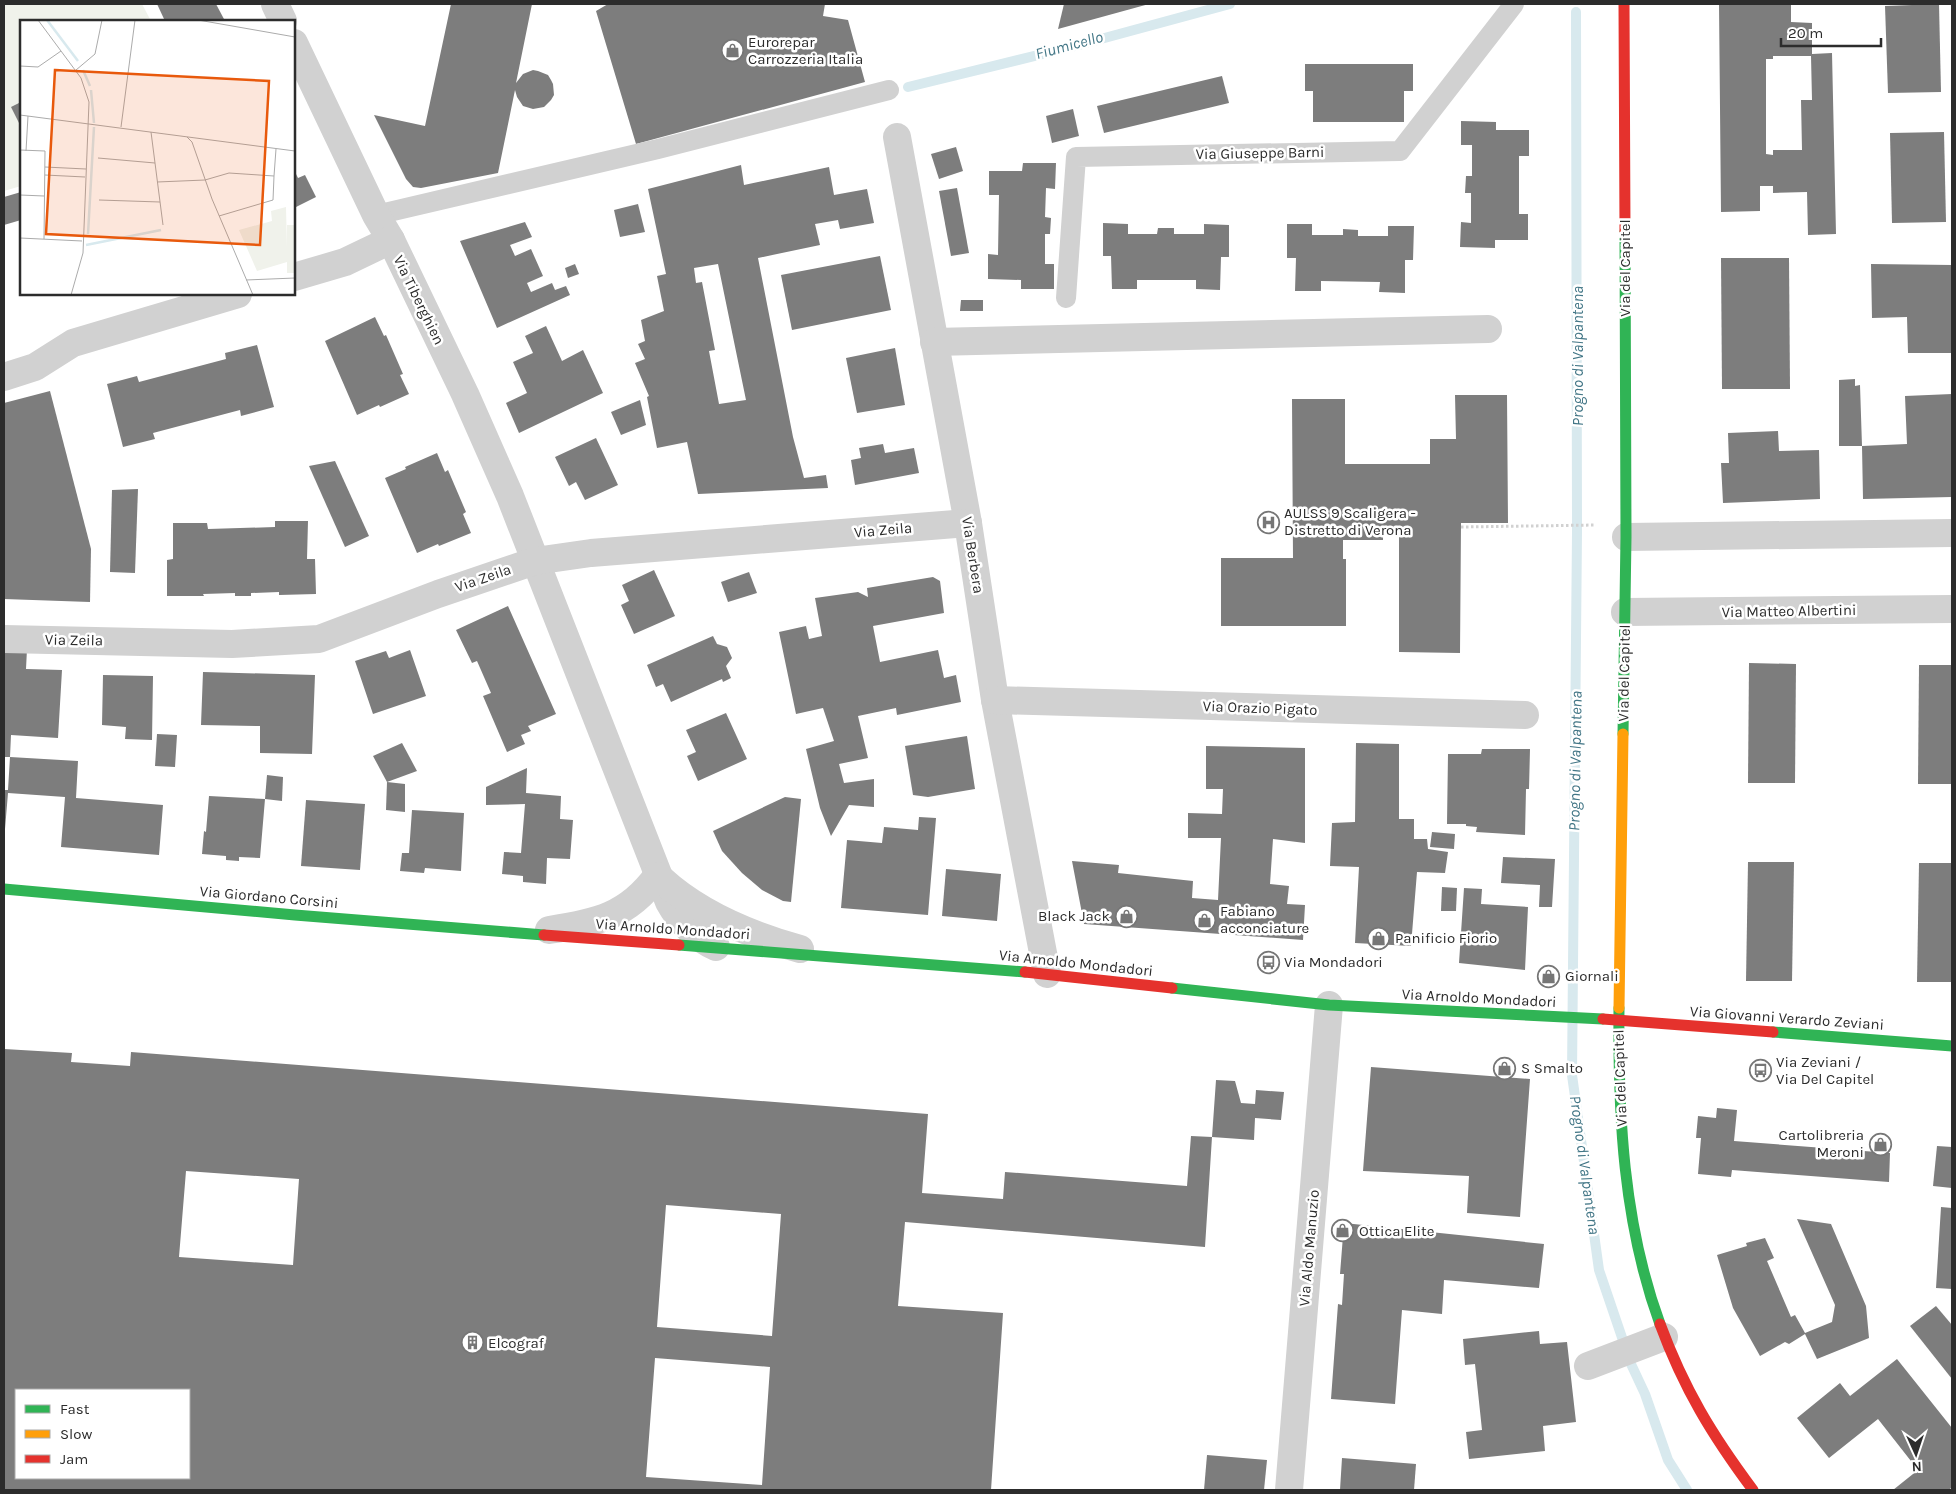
<svg xmlns="http://www.w3.org/2000/svg" width="1956" height="1494" font-family="Karla,sans-serif">
<style>
.green{fill:#f0f2eb}
.lines{fill:none;stroke-linecap:round;stroke-linejoin:round}
.stream{stroke:#d8e9ee;stroke-width:10}
.building{fill:#7d7d7d;fill-rule:evenodd}
.path{stroke:#d1d1d1;stroke-width:3;stroke-dasharray:2.5 2.5;stroke-linecap:butt}
.lane{stroke:#d1d1d1;stroke-width:20}
.street{stroke:#d1d1d1;stroke-width:28}
.fast{stroke:#30b455;stroke-width:11}
.slow{stroke:#ff9f0a;stroke-width:11}
.jam{stroke:#e5322d;stroke-width:11}
.labels{text-anchor:middle;dominant-baseline:central;stroke-width:5;stroke-linejoin:round;paint-order:stroke}
.poi-label{font-size:15px;fill:#2c2c2c;stroke:#fff;text-anchor:start}
.street-label{font-size:15px;fill:#2c2c2c;stroke:#fff}
.water-label{font-size:16px;font-style:italic;fill:#427686;stroke:#fff}
.inset-river{fill:none;stroke:#d8e9ee;stroke-width:2.5}
.inset-road{fill:none;stroke:#ababab;stroke-width:1}
.view{fill:#e8590c;fill-opacity:0.15;stroke:#e8590c;stroke-width:2.5}
.inset-edge{fill:none;stroke:#2c2c2c;stroke-width:2.5}
</style>
<rect width="100%" height="100%" fill="#fff"/>
<path class="green" d="M4,4H142L151,21H21V186L4,191Z"/>
<g class="lines">
<g class="stream">
<path d="M1576,12L1577,531L1572,1075L1599,1270L1631,1364L1645,1394L1668,1460L1687,1490"/>
<path d="M908,87L1075,46L1230,4"/>
</g>
</g>
<g class="building">
<path d="M157,4H216L225,21H165Z"/>
<path d="M451,4H532L516,83L523,74L533,70L538,71L548,75L551,80L553,84L554,95L551,100L544,107L533,109L523,106L517,97L515,90L498,173L421,188L413,187L406,179L374,115L425,126Z"/>
<path d="M608,4H825L823,16L848,20L865,82L636,144L596,11Z"/>
<path d="M1064,4H1149L1058,29Z"/>
<path d="M1719,4H1791V22L1812,23V54L1832,53L1836,234L1808,235L1807,192L1773,193V186H1760V211L1721,212ZM1773,56H1811L1812,100H1801L1802,150H1773V155L1766,154V59H1773Z"/>
<path d="M1939,4L1941,92L1888,93L1885,6Z"/>
<path d="M1305,64H1413V91H1404V122H1313V91H1305Z"/>
<path d="M1222,76L1229,103L1104,133L1097,106Z"/>
<path d="M21,102V127L11,107Z"/>
<path d="M1073,109L1079,136L1052,143L1046,116Z"/>
<path d="M1461,121L1496,122V130H1529V156H1519V214H1528V240H1495V248L1460,247L1461,222L1471,223V193H1465L1466,176H1472V145H1461Z"/>
<path d="M1944,132L1946,222L1892,223L1890,133Z"/>
<path d="M956,147L963,171L939,179L931,154Z"/>
<path d="M1023,163H1056L1055,189L1046,188L1045,217L1051,218L1050,234H1045V264H1054V289H1021V280L988,279V254L998,255L999,195H989V171H1022Z"/>
<path d="M741,165L744,185L829,167L834,195L867,189L874,223L840,229L838,220L815,224L820,245L758,258L793,437L804,478L826,475L828,488L698,494L687,442L657,448L647,397L649,396L635,363L645,359L638,344L645,341L641,320L664,311L657,276L666,274L648,189ZM718,264L746,400L719,404L709,351L715,350L702,282L696,283L694,268Z"/>
<path d="M294,170L298,178L305,175L316,197L294,208Z"/>
<path d="M957,188L969,253L951,256L939,191Z"/>
<path d="M21,192V220L4,225V197Z"/>
<path d="M638,204L645,232L620,237L614,210Z"/>
<path d="M525,222L532,237L510,245L515,256L531,249L543,276L527,283L531,292L552,283L555,290L566,286L570,295L497,328L460,241Z"/>
<path d="M1103,223L1128,224V234H1157L1158,228H1174V234H1204V224L1229,225V257H1221L1220,290L1196,289V280H1137V289H1112L1111,256H1103Z"/>
<path d="M1287,224H1312V235H1343V229L1358,230V236H1388V226H1414L1413,260H1405V293L1379,292L1380,282L1321,281V291H1295L1296,258H1287Z"/>
<path d="M880,256L891,310L792,330L781,275Z"/>
<path d="M1721,258H1789L1790,389H1722Z"/>
<path d="M575,264L579,274L568,278L565,268Z"/>
<path d="M1871,264L1952,265V353H1908L1907,317L1872,318Z"/>
<path d="M961,300H983V311H960Z"/>
<path d="M375,317L384,336L386,335L403,374L400,375L409,394L380,407L379,405L357,415L325,341Z"/>
<path d="M546,326L562,361L583,350L603,393L519,433L506,403L527,393L513,362L533,353L525,336Z"/>
<path d="M257,345L274,407L241,416L240,410L153,433L155,439L123,447L107,384L137,376L139,382L226,359L225,353Z"/>
<path d="M895,348L905,405L857,413L846,358Z"/>
<path d="M1855,379V386L1860,385L1862,446L1907,444L1905,396L1952,394V497L1863,499L1862,446H1839V380Z"/>
<path d="M50,391L91,549L90,602L4,599V403Z"/>
<path d="M1455,395H1507L1508,523H1461L1460,653L1399,652V532H1383V540H1343V559H1346V626H1221V558H1293L1292,399H1345V464H1430V439H1456Z"/>
<path d="M640,400L646,425L621,435L611,412Z"/>
<path d="M1778,431L1779,451L1819,450L1820,499L1723,503L1721,463H1729L1728,433Z"/>
<path d="M596,438L618,485L585,500L576,482L569,486L555,457Z"/>
<path d="M883,444L885,453L914,448L919,473L855,485L851,460L861,458L859,448Z"/>
<path d="M437,453L445,472L448,470L466,512L463,514L471,533L439,546L438,544L417,553L385,478L406,469L405,467Z"/>
<path d="M335,461L369,536L345,547L309,466Z"/>
<path d="M138,489L135,573L110,572L112,490Z"/>
<path d="M275,521H308L307,559H315L316,594L279,595V592L251,593V596H235V593L203,594L204,596H167V560L173,559V523H207L208,529L275,527Z"/>
<path d="M654,570L675,616L634,634L621,605L629,601L622,585Z"/>
<path d="M749,572L757,593L728,602L721,582Z"/>
<path d="M933,577L940,581L944,613L873,626L880,662L938,650L944,678L956,675L961,702L897,715L896,708L858,716L868,758L839,764L844,783L874,779V807L849,805L831,836L820,808L806,749L834,741L823,708L796,714L779,632L806,626L809,639L822,636L815,598L858,592L868,597L867,588Z"/>
<path d="M508,606L556,714L528,726L531,731L521,735L525,744L507,752L483,696L491,693L477,661L472,663L456,630Z"/>
<path d="M713,636L717,644L727,647L732,658L726,666L731,678L723,682L722,679L671,702L663,684L656,687L647,665Z"/>
<path d="M4,649H27L26,669L62,670L58,738L11,735L10,757H4Z"/>
<path d="M410,650L426,696L373,714L355,661L386,651L389,658Z"/>
<path d="M1749,663L1796,664L1795,783H1748Z"/>
<path d="M1919,665H1952V784H1918Z"/>
<path d="M203,672L315,675L312,754L260,753V726L201,725Z"/>
<path d="M103,675L153,676L152,740L125,739L126,727L102,725Z"/>
<path d="M726,713L747,759L698,781L687,756L696,752L686,730Z"/>
<path d="M157,734L177,735L175,767L155,766Z"/>
<path d="M967,736L975,789L928,797L913,795L905,746Z"/>
<path d="M402,743L417,771L387,782L373,756Z"/>
<path d="M1356,743L1399,744V819H1414V839H1427L1428,849L1448,852L1445,873L1417,872L1411,946L1355,943L1359,867L1330,866L1332,823L1355,822Z"/>
<path d="M1206,746L1305,748V843L1273,839L1270,884L1289,886L1287,904L1305,905L1303,940L1084,924L1072,861L1119,865L1118,873L1193,881L1192,898L1218,900L1221,838H1188V813L1222,814L1223,789H1206Z"/>
<path d="M1482,749H1530L1529,789H1526L1525,835L1476,832L1477,827L1466,826V824H1447L1448,754H1481Z"/>
<path d="M10,757L78,761L76,798L163,805L159,855L61,847L65,797L8,793L5,829H4V790H8Z"/>
<path d="M527,768L526,793L561,796L560,819L573,820L570,859L547,858L546,884L523,882V876L502,874L504,852L521,853L525,804L486,805V787Z"/>
<path d="M267,775L283,777L282,801L265,799Z"/>
<path d="M387,782L405,784V812L386,810Z"/>
<path d="M209,796L265,799L260,858L239,857V861L226,860V856L202,854L204,831L206,832Z"/>
<path d="M785,797L801,799L791,902L783,901L762,890L742,873L722,851L713,831Z"/>
<path d="M306,800L365,804L360,870L301,866Z"/>
<path d="M412,810L464,813L461,871L425,868L424,873L400,871L402,853H409Z"/>
<path d="M919,817L936,818L928,915L841,908L847,840L882,843L884,827L918,830Z"/>
<path d="M1432,832L1455,834L1454,849L1430,847Z"/>
<path d="M1503,857L1555,859L1552,907H1539L1540,885L1501,883Z"/>
<path d="M1748,862H1794L1792,981H1746Z"/>
<path d="M1919,863H1952V982H1917Z"/>
<path d="M946,869L1001,874L997,921L942,916Z"/>
<path d="M1442,887L1457,888L1456,911H1441Z"/>
<path d="M1464,888L1482,889L1481,904L1528,907L1525,970L1459,963Z"/>
<path d="M1543,971L1554,972V982H1543Z"/>
<path d="M4,1049L72,1053L71,1062L130,1066L131,1052L928,1114L922,1193L1003,1199L1005,1172L1187,1186L1191,1136L1212,1137L1205,1247L905,1222L898,1306L1003,1313L991,1490H4ZM186,1171L299,1179L293,1265L179,1257ZM666,1205L781,1214L772,1336L657,1327ZM655,1358L770,1367L762,1485L646,1477ZM16,1390H189V1478H16Z"/>
<path d="M1371,1067L1530,1079L1520,1217L1467,1213L1469,1176L1363,1171Z"/>
<path d="M1216,1080L1235,1081L1241,1103L1255,1104L1256,1090L1284,1092L1281,1120L1255,1118L1254,1140L1212,1137Z"/>
<path d="M1717,1108L1737,1110L1734,1141L1890,1153L1889,1182L1732,1170L1731,1177L1698,1174L1701,1138H1696L1698,1116L1716,1118Z"/>
<path d="M1937,1146L1952,1147V1188L1933,1186Z"/>
<path d="M1941,1207L1952,1208V1289L1936,1288Z"/>
<path d="M1797,1219L1831,1224L1866,1306L1869,1338L1817,1359L1805,1334L1789,1344L1785,1342L1760,1356L1733,1308L1717,1255L1747,1246L1746,1243L1765,1238L1774,1258L1767,1261L1791,1317L1795,1315L1805,1333L1832,1322L1835,1305Z"/>
<path d="M1344,1223L1544,1244L1539,1288L1444,1280L1442,1314L1402,1310L1395,1404L1331,1399L1338,1304L1342,1305L1344,1274H1340Z"/>
<path d="M1936,1306L1952,1325V1379L1910,1326Z"/>
<path d="M1539,1331L1540,1344L1567,1342L1576,1422L1543,1426L1545,1451L1469,1459L1466,1432L1482,1430L1475,1364L1465,1365L1463,1339Z"/>
<path d="M1897,1359L1952,1428V1487L1949,1490H1893L1918,1470L1878,1419L1829,1458L1797,1418L1840,1383L1850,1396Z"/>
<path d="M1207,1455L1267,1460L1264,1490H1204Z"/>
<path d="M1342,1458L1416,1464L1414,1490H1340Z"/>
</g>
<g class="lines">
<path class="path" d="M1461,527L1596,525"/>
<g class="lane">
<path d="M376,215L658,149L889,90"/>
<path d="M1066,298L1076,157L1400,151L1514,4"/>
</g>
<g class="street">
<path d="M275,4L283,21"/>
<path d="M294,43L376,215L391,240L465,394L510,496L669,902C680,922 694,937 716,947"/>
<path d="M897,137L968,523L995,700L1047,974"/>
<path d="M294,277L345,262L391,240"/>
<path d="M934,342L1488,329"/>
<path d="M4,377L35,367L73,343L238,294"/>
<path d="M1626,537L1952,533"/>
<path d="M1625,612L1952,609"/>
<path d="M4,639L232,644L319,639L438,594L535,561L591,553L968,523"/>
<path d="M995,700L1525,715"/>
<path d="M661,879C699,914 750,935 800,949"/>
<path d="M549,930C596,923 628,916 657,876"/>
<path d="M1588,1366L1664,1337"/>
<path d="M1289,1490L1329,1005"/>
</g>
<g class="fast">
<path d="M1623,734L1626,537L1625,232"/>
<path d="M4,889L295,915L544,935"/>
<path d="M679,945L1025,972"/>
<path d="M1172,988L1329,1005L1603,1019"/>
<path d="M1619,1008C1618,1115 1623,1223 1660,1324"/>
<path d="M1773,1032L1952,1046"/>
</g>
<path class="slow" d="M1619,1008L1623,734"/>
<g class="jam">
<path d="M1624,4L1625,232"/>
<path d="M544,935L679,945"/>
<path d="M1025,972L1172,988"/>
<path d="M1603,1019L1773,1032"/>
<path d="M1660,1324C1684,1389 1712,1435 1753,1490"/>
</g>
</g>
<defs>
<symbol id="shop-ring" viewBox="-11 -11 22 22"><circle r="9.5" fill="#fff" stroke="#767676" stroke-width="1.5"/><path d="M-5-2.5h2.3a2.7 3.5 0 0 1 5.4 0H5L5.5 6h-11ZM-1.5-2.5h3a1.5 2.3 0 0 0-3 0Z" fill="#767676"/></symbol>
<symbol id="hospital-ring" viewBox="-11 -11 22 22"><circle r="9.5" fill="#fff" stroke="#767676" stroke-width="1.5"/><path d="M-5-5h3v3.5h4V-5h3V5h-3V1.5h-4V5h-3Z" fill="#767676"/></symbol>
<symbol id="bus-ring" viewBox="-11 -11 22 22"><circle r="9.5" fill="#fff" stroke="#767676" stroke-width="1.5"/><path d="M-5-6H5V4H4V6H2V4H-2V6H-4V4H-5ZM-3.5-4V0h7V-4ZM-3.5 1.2v1.5H-2V1.2ZM2 1.2v1.5H3.5V1.2Z" fill="#767676"/></symbol>
<symbol id="building-ring" viewBox="-11 -11 22 22"><circle r="9.5" fill="#fff" stroke="#767676" stroke-width="1.5"/><path d="M-4-6H4V6H1V3H-1V6H-4ZM-2.5-4.3h1.7v1.8h-1.7ZM.8-4.3h1.7v1.8H.8ZM-2.5-1h1.7V.8h-1.7ZM.8-1h1.7V.8H.8Z" fill="#767676"/></symbol>
</defs>
<g fill-rule="evenodd">
<use href="#shop-ring" x="720" y="38" width="25" height="25"/>
<use href="#hospital-ring" x="1256" y="510" width="25" height="25"/>
<use href="#shop-ring" x="1114" y="904" width="25" height="25"/>
<use href="#shop-ring" x="1192" y="908" width="25" height="25"/>
<use href="#shop-ring" x="1366" y="926" width="25" height="25"/>
<use href="#bus-ring" x="1256" y="950" width="25" height="25"/>
<use href="#shop-ring" x="1536" y="964" width="25" height="25"/>
<use href="#shop-ring" x="1492" y="1056" width="25" height="25"/>
<use href="#bus-ring" x="1748" y="1058" width="25" height="25"/>
<use href="#shop-ring" x="1868" y="1132" width="25" height="25"/>
<use href="#shop-ring" x="1330" y="1218" width="25" height="25"/>
<use href="#building-ring" x="460" y="1330" width="25" height="25"/>
</g>
<g class="labels">
<g class="poi-label">
<text x="748" y="42">Eurorepar<tspan x="748" dy="17">Carrozzeria Italia</tspan></text>
<text x="1284" y="513">AULSS 9 Scaligera -<tspan x="1284" dy="17">Distretto di Verona</tspan></text>
<text x="1220" y="911">Fabiano<tspan x="1220" dy="17">acconciature</tspan></text>
<text x="1110" y="916" text-anchor="end">Black Jack</text>
<text x="1395" y="938">Panificio Fiorio</text>
<text x="1284" y="962">Via Mondadori</text>
<text x="1565" y="976">Giornali</text>
<text x="1776" y="1062">Via Zeviani /<tspan x="1776" dy="17">Via Del Capitel</tspan></text>
<text x="1521" y="1068">S Smalto</text>
<text x="1864" y="1135" text-anchor="end">Cartolibreria<tspan x="1864" dy="17">Meroni</tspan></text>
<text x="1359" y="1231">Ottica Elite</text>
<text x="488" y="1343">Elcograf</text>
</g>
<g class="street-label">
<text transform="translate(1260 153) rotate(-1)">Via Giuseppe Barni</text>
<text transform="translate(1625 268) rotate(-90)">Via del Capitel</text>
<text transform="translate(419 300) rotate(64)">Via Tiberghien</text>
<text transform="translate(883 530) rotate(-5)">Via Zeila</text>
<text transform="translate(973 555) rotate(81)">Via Berbera</text>
<text transform="translate(483 578) rotate(-19)">Via Zeila</text>
<text transform="translate(1789 611) rotate(-1)">Via Matteo Albertini</text>
<text transform="translate(74 640) rotate(1)">Via Zeila</text>
<text transform="translate(1624 673) rotate(-89)">Via del Capitel</text>
<text transform="translate(1260 708) rotate(2)">Via Orazio Pigato</text>
<text transform="translate(269 897) rotate(5)">Via Giordano Corsini</text>
<text transform="translate(673 929) rotate(4)">Via Arnoldo Mondadori</text>
<text transform="translate(1076 963) rotate(6)">Via Arnoldo Mondadori</text>
<text transform="translate(1479 998) rotate(3)">Via Arnoldo Mondadori</text>
<text transform="translate(1787 1018) rotate(4)">Via Giovanni Verardo Zeviani</text>
<text transform="translate(1620 1078) rotate(-92)">Via del Capitel</text>
<text transform="translate(1309 1248) rotate(-85)">Via Aldo Manuzio</text>
</g>
<g class="water-label">
<text transform="translate(1069 45) rotate(-15)">Fiumicello</text>
<text transform="translate(1577 356) rotate(-90)">Progno di Valpantena</text>
<text transform="translate(1575 761) rotate(-89)">Progno di Valpantena</text>
<text transform="translate(1585 1165) rotate(82)">Progno di Valpantena</text>
</g>
</g>
<g transform="translate(20 20)">
<rect width="275" height="275" fill="#fff"/>
<path d="M266,187L267,228V205H275V253H267V242L237,251L219,210L252,201L251,191Z" fill="#f0f2eb"/>
<path class="inset-river" d="M27,0L58,41M63,50L70,66M71,70L74,103M68,214L74,107M66,225L141,210"/>
<path class="inset-road" d="M18,0L61,58L69,82L63,233L51,275M178,0L275,17M0,46L18,47L41,31M56,50L75,34L82,0M0,95L275,131M101,107L115,0M131,112L143,205M167,117L172,122L192,179L233,275M0,130L25,131L24,219M6,131L8,96M78,138L135,143M25,147L66,149M25,155L65,157M137,162L185,160L209,153L254,156L256,129M0,175L24,176M79,180L140,182M199,196L253,180L254,156M0,218L62,221M226,260L275,258"/>
<path class="view" d="M35,50L249,61L240,225L26,214Z"/>
<rect width="275" height="275" class="inset-edge"/>
</g>
<rect width="1956" height="1494" fill="none" stroke="#2c2c2c" stroke-width="10"/>
<rect x="15" y="1389" width="175" height="90" fill="#ffffff" stroke="#ababab"/>
<rect x="25" y="1405" width="25" height="8" fill="#30b455" stroke="#ababab"/>
<text x="60" y="1414" font-size="15" fill="#2c2c2c">Fast</text>
<rect x="25" y="1430" width="25" height="8" fill="#ff9f0a" stroke="#ababab"/>
<text x="60" y="1439" font-size="15" fill="#2c2c2c">Slow</text>
<rect x="25" y="1455" width="25" height="8" fill="#e5322d" stroke="#ababab"/>
<text x="60" y="1464" font-size="15" fill="#2c2c2c">Jam</text>
<g transform="translate(1916 1454) rotate(177)" stroke="#ffffff" stroke-width="4" paint-order="stroke">
<path d="M0-4L9 19L0 12L-9 19Z" fill="#2c2c2c"/>
<text y="-8" font-size="14" font-weight="bold" text-anchor="middle" fill="#2c2c2c">N</text>
</g>
<path d="M1781 38v8h100v-8" fill="none" stroke="#2c2c2c" stroke-width="2.5"/>
<text x="1788" y="38" font-size="15" fill="#2c2c2c" stroke="#ffffff" stroke-width="4" paint-order="stroke">20 m</text>
</svg>
